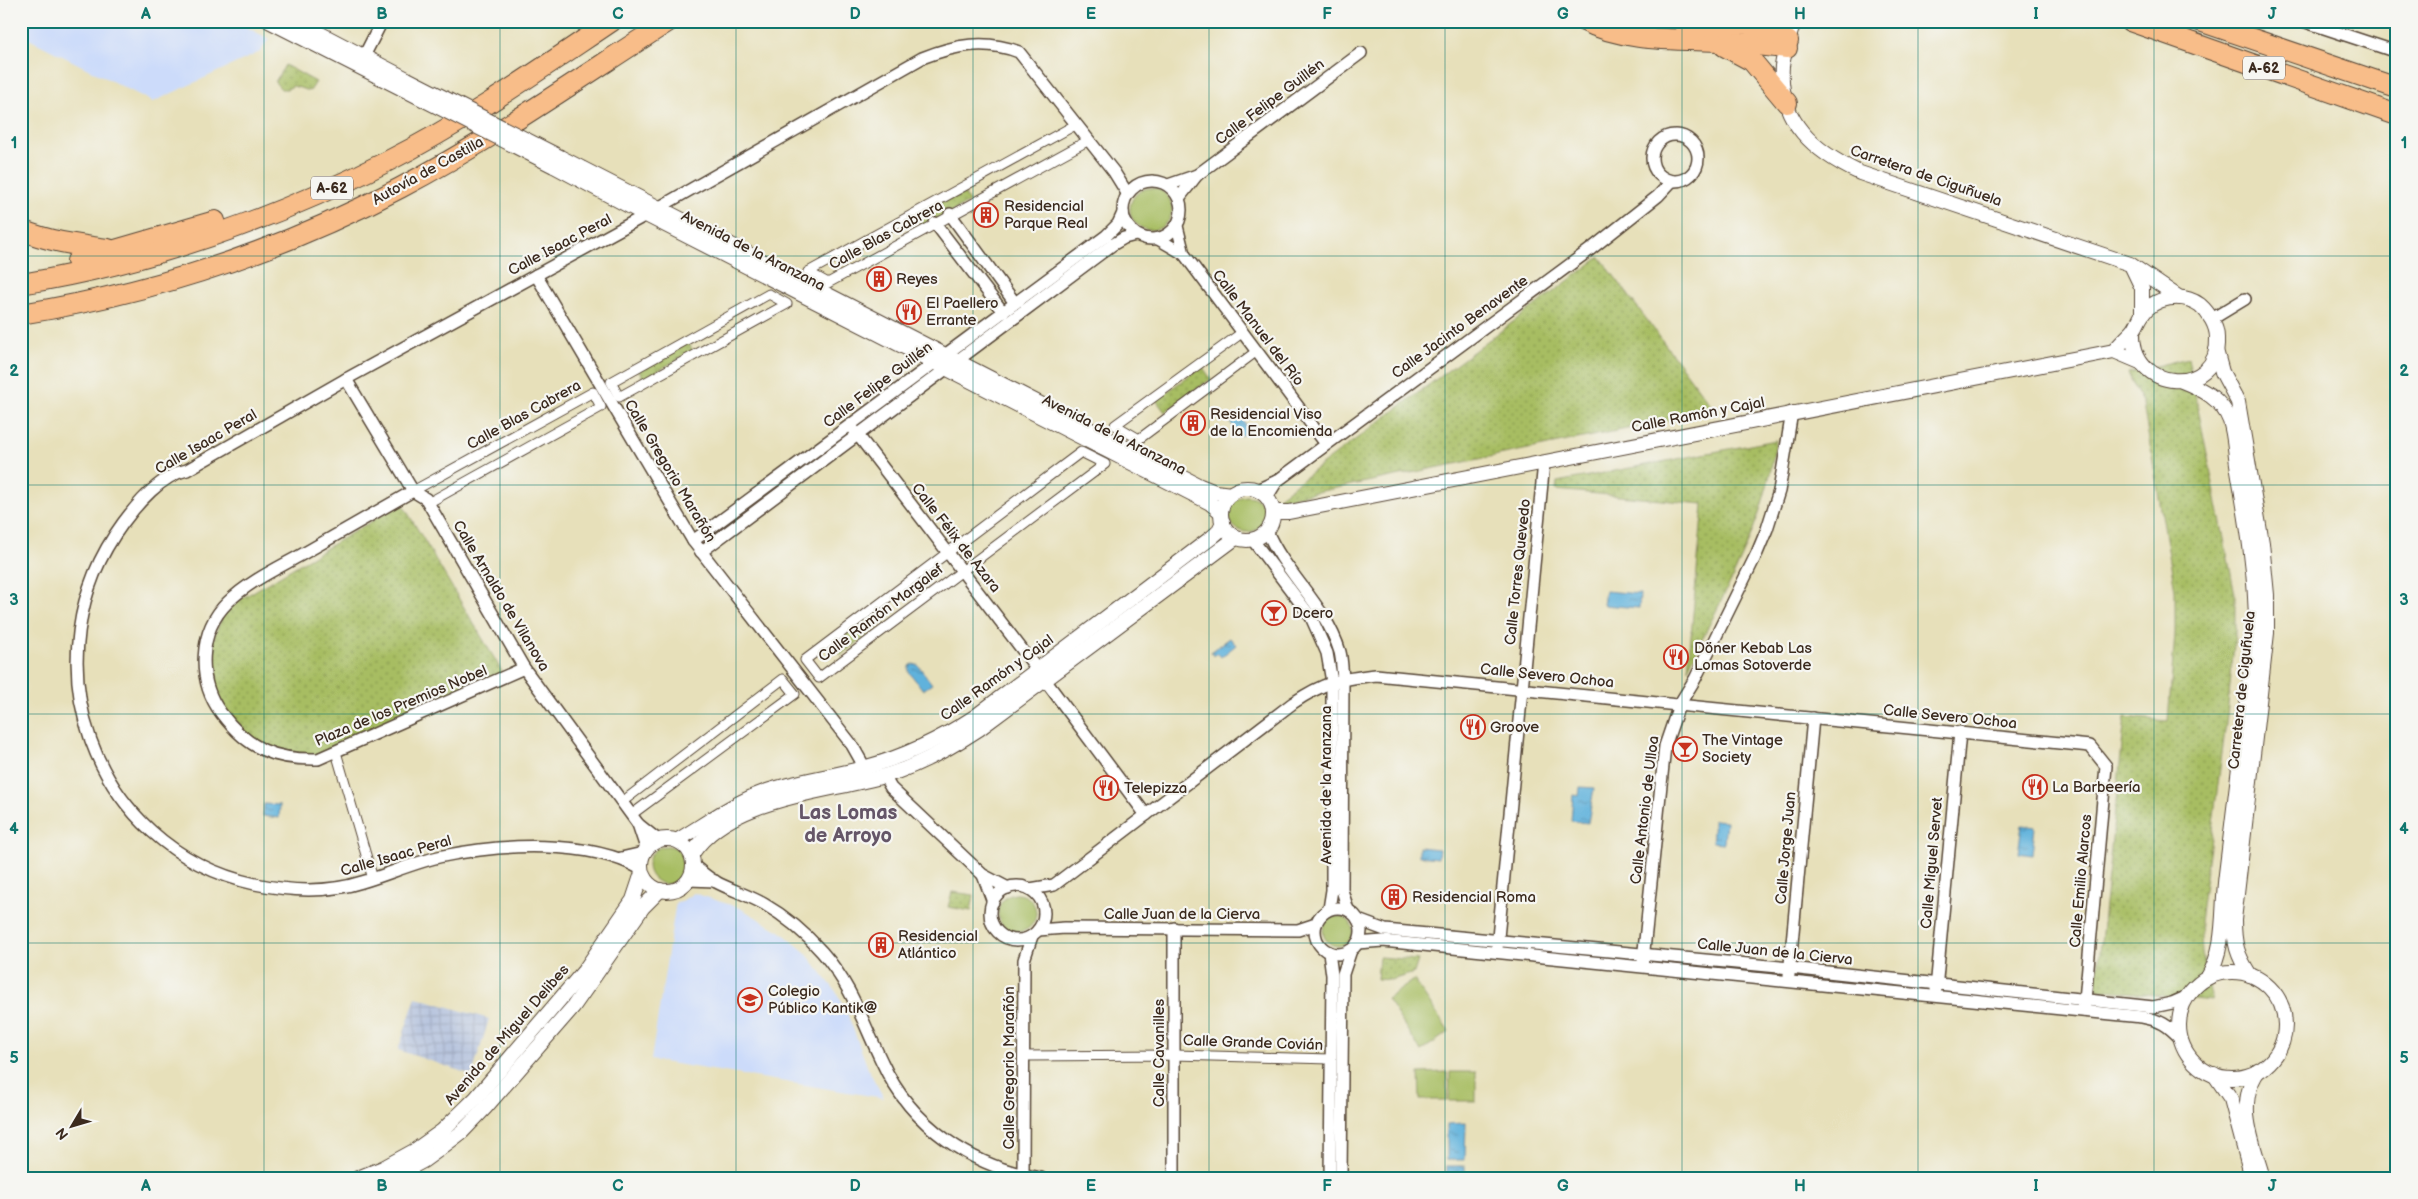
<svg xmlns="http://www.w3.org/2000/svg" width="2418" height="1199" font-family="'Balsamiq Sans',sans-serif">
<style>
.built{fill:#ccdbfa}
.industrial{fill:url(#industrial-grid)}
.grass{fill:url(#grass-dots);stroke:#717440}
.garden{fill:#a7bd62;stroke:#717440}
.water{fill:url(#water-ripples);stroke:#4e6e7d}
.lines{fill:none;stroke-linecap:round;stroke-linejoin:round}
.pedestrian-casing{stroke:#554535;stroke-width:11}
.minor-casing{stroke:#554535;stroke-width:14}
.tertiary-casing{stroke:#554535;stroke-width:16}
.motorway-casing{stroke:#554535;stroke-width:22}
.pedestrian{stroke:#fff;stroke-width:9}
.minor{stroke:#fff;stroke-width:11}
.tertiary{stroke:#fff;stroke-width:14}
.motorway{stroke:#f8bd89;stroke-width:20}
.tertiary-bridge-casing{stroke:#554535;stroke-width:16;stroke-linecap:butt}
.tertiary-bridge{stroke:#fff;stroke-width:14}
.grid{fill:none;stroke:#0f766e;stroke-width:1;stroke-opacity:0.55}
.labels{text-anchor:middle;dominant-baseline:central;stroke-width:4.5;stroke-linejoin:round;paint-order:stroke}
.shield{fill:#f6f6f2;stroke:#73675e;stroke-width:1}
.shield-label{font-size:14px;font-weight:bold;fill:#3b2a1e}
.street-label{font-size:15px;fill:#3b2a1e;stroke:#f6f6f2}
.poi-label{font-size:15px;fill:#3b2a1e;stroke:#f6f6f2;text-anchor:start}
.district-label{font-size:20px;font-weight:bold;fill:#655668;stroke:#f6f6f2}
.neatline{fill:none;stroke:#0f766e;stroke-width:2}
.grid-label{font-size:16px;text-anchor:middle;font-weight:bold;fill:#0f766e}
</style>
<defs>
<pattern id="industrial-grid" width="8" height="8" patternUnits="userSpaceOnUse" patternTransform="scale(1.25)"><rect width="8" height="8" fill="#b8c5de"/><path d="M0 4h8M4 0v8" fill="none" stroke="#9fa9be"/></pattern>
<pattern id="grass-dots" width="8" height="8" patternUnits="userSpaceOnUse" patternTransform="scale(1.25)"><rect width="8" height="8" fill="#a7bd62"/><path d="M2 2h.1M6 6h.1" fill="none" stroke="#899a50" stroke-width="1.8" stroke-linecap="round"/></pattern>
<pattern id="water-ripples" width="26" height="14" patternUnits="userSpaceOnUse" patternTransform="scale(1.25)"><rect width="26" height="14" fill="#61b2dc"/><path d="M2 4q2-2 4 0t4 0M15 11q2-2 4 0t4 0" fill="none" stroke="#5191b2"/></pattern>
</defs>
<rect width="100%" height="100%" fill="#f6f6f2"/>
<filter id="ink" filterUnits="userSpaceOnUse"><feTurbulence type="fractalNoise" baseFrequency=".02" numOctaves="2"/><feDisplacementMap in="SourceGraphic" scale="10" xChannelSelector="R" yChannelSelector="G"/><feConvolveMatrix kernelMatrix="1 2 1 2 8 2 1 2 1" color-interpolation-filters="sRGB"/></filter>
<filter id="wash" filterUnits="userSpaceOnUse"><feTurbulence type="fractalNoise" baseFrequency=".0096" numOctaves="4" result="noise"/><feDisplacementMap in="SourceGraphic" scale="20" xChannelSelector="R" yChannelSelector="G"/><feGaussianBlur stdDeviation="1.12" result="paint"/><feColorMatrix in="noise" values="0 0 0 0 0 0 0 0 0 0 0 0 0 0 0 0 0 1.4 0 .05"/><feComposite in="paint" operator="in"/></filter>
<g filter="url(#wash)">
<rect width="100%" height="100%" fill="#e7e0ba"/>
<g class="built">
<path d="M21,21H235L269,39L260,52L153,102L21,35Z"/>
<path d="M694,893L740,908L781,932L805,952L835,990L846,1010L869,1071L884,1098L651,1060L676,902L682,901Z"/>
</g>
<path class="industrial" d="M416,997L489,1019L472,1075L398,1050Z"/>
<g class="grass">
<path d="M285,65L316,82L310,91L293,86L287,89H281L275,82Z"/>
<path d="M961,188L969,202L923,228L915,214Z"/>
<path d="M1600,257L1715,411L1273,501Z"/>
<path d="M686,338L693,351L643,379L637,366Z"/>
<path d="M2188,358L2235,594V635L2227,715L2200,922L2202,953L2212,1001L2096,989L2125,717L2168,721L2175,634V590L2143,405L2128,373Z"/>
<path d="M1202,366L1211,379L1165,412L1156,400Z"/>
<path d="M1776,440C1765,527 1724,591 1688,669L1703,504L1556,490L1557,482Z"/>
<path d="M402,503L506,678L318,755L300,756L261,747L245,735L217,703L207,671L211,644L223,615L236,602Z"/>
<path d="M875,609L885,622L841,655L832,642Z"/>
<path d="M952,892L974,895L971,911L948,907Z"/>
<path d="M1379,957L1418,960L1414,973L1391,980L1377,979Z"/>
</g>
<g class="garden">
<circle cx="1151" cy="209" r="21"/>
<circle cx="1247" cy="514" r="18"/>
<circle cx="667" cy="865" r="19"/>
<circle cx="1017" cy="913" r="19"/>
<circle cx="1338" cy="931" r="15"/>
<path d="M1414,980L1449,1032L1421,1051L1387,999Z"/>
<path d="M1447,1072V1100H1420L1419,1073Z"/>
<path d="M1450,1072H1476V1101H1449Z"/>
</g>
<g class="water">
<path d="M1239,415L1249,429L1241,436L1230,422Z"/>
<path d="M1605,591L1640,594L1639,608L1603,605Z"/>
<path d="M1230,638L1236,645L1221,657L1217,653L1214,656L1211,652Z"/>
<path d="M912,664L918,665L932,684L923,690L909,672V666Z"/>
<path d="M1580,787L1594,788L1588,823L1571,821L1573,795L1579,796Z"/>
<path d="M264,804L280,805L279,818L263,816Z"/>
<path d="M1714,820L1726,821L1724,843L1712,842Z"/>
<path d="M2022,825L2035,827L2032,855L2018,853Z"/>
<path d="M1419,847L1439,849L1438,858L1419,856Z"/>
<path d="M1466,1123L1465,1160H1447V1124Z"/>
<rect x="1447" y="1166" width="18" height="10"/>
</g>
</g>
<g filter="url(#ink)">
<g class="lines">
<defs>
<g id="pedestrian">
<path d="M808,272L828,283L1089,140"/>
<path d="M808,272L1077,124"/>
<path d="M769,294L787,304L619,397L611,382Z"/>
<path d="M1243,332L1115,425L1139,439L1257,351"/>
<path d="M1081,452L1105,464L819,678L805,660Z"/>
<path d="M413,491L593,392L601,407L428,503"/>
<path d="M336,752L373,879"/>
<path d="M622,802L783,679L795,694L631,815"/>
<path d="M1024,1056L1174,1055L1331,1059"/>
</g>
<g id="minor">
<path d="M2303,21L2397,52"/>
<path d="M360,64L382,21"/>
<circle cx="1675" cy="158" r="23"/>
<circle cx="1152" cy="210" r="29"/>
<path d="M1168,185L1197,175"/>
<path d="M1179,198L1197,175L1361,53"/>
<path d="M658,208L922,58C955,45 985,39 1019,52L1114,172L1127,193"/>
<path d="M950,214L1015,303"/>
<path d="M935,223L1003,312"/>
<path d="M1177,226L1184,254L1326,444"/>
<path d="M1158,239L1184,254"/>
<path d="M536,275L693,541L852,745L865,768"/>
<path d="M2212,319L2245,299"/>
<path d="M346,379L413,491L426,499L524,668L638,824L658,840"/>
<path d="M854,430L1037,669"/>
<path d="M1257,490L1277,481L1591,249L1658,196L1672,181"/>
<path d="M413,491C375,513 338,534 301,555C276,569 248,582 228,602C198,631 197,681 221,713C248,749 274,760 318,759L524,668"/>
<path d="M1267,497L1277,481"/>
<path d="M1267,531C1285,574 1326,605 1340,652C1342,660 1342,670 1343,678L1342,890L1348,910"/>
<path d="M1252,539L1311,617L1327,653L1332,682V890L1329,909"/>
<path d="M693,541L1106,236L1118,224L1123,213"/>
<path d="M701,552L1112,245L1124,238L1136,235"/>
<path d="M1045,680L1146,815"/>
<path d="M884,776L891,788L983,875L1008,888"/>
<path d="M638,824L646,848"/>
<path d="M621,858L643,853"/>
<path d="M694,866C701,871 708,878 716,882C731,890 748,895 764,904C785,916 806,934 822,952C852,986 863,1023 882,1062C911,1126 973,1168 1041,1178"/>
<path d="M641,869C589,839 500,844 443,856C415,862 389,874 362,882C328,893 289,891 255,884C91,848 25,656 123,523C137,504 162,475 187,470L346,379L646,215"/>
<path d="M983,875L993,902"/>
<path d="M689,880L715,881"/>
<circle cx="1017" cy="913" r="27"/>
<path d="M1030,889L1054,885L1293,703C1324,682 1339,679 1376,675L2090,746L2106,766L2084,1011"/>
<circle cx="1338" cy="931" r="23"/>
<path d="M1358,920L1385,930L1790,968L2153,1007L2172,1003L2188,996"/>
<path d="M1038,930L1065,928L1298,930L1316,924"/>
<path d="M1357,943L1383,941L2142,1017C2160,1020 2168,1025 2181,1039"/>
<path d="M1497,948L1544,462"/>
<path d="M1329,952L1332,975L1330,1178"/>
<path d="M1643,960L1665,746L1679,705L1695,679L1757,553L1767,529L1779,491L1792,412"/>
<path d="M1789,975L1813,718"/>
<path d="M1936,989L1960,732"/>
<path d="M1023,1175L1024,960L1032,936"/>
<path d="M1174,1178V928"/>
<path d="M1341,1178L1343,974L1351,950"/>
</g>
<g id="tertiary">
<path d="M269,21L403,89"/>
<path d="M296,21L407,79"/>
<path d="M1794,21C1790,35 1784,51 1782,66C1778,122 1815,152 1860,173L2130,264L2180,298"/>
<path d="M560,157L1200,486L1215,492L1231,494"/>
<path d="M554,166L646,215L1210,503L1221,512"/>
<path d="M2132,267L2142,288V315"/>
<path d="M2216,350L2222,372L2238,402L2262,543L2267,595V633L2234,920C2234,944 2237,955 2250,975"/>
<path d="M2114,351C2120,344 2126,338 2132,332C2137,327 2138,321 2142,315C2154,297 2182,292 2200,305C2209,313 2217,326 2217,338C2220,397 2130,394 2133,331"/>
<path d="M2182,381C2202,389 2222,399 2230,421C2235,436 2235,455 2238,470C2247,523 2256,574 2256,628C2246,710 2236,792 2226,874C2221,910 2227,944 2208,977"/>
<circle cx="1247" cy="514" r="26"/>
<path d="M1273,512H1289L2114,351L2140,362"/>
<circle cx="667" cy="865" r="26"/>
<path d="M678,840C707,823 731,804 764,792C796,781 830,777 863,768C904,757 941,739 976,716L1211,538L1218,532L1223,522"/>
<path d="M692,854C728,798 825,793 884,776C918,766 950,748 979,729L1237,537"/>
<circle cx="2232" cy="1025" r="53"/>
<path d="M2258,1071C2235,1104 2253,1143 2263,1178"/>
<path d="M2214,1074L2231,1099L2252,1178"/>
<path d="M358,1178L383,1168L414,1151L442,1131L476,1098L584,971L633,900L642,873"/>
<path d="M391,1178L423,1161L441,1148L462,1132L485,1108L573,1007L643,907L660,890"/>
</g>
<g id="motorway">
<path d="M1584,21C1624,42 1677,39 1721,41C1743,43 1765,46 1787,48"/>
<path d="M2130,21L2397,115"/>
<path d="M2200,21L2397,88"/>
<path d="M1686,28C1703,28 1720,24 1737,23C1755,23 1772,32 1788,41"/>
<path d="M1724,46L1752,61L1787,103"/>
<path d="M21,230C50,242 78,245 108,249"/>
<path d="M77,261L215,221"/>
<path d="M21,284C150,263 272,220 388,161C467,121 539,70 612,21"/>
<path d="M21,314C152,293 282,250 400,188C493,139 580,78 669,21"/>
</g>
</defs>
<use href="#pedestrian" class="pedestrian-casing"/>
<use href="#minor" class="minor-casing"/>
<use href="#tertiary" class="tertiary-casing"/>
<use href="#motorway" class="motorway-casing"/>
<use href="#pedestrian" class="pedestrian"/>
<use href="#minor" class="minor"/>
<use href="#tertiary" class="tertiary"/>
<use href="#motorway" class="motorway"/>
<defs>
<g id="tertiary-bridge">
<path d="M407,79L560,157"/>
<path d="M403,89L554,166"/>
</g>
</defs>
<use href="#tertiary-bridge" class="tertiary-bridge-casing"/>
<use href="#tertiary-bridge" class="tertiary-bridge"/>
</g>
</g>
<path class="grid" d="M264,21V1178M500,21V1178M736,21V1178M973,21V1178M1209,21V1178M1445,21V1178M1682,21V1178M1918,21V1178M2154,21V1178M21,256H2397M21,485H2397M21,714H2397M21,943H2397"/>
<defs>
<symbol id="building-ring" viewBox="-11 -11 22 22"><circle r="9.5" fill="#f6f6f2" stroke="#c8321e" stroke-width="1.5"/><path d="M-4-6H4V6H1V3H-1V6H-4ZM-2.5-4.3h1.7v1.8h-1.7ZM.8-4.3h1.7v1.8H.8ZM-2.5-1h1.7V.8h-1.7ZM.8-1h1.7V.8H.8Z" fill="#c8321e"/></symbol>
<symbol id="restaurant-ring" viewBox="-11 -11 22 22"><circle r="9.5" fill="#f6f6f2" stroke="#c8321e" stroke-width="1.5"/><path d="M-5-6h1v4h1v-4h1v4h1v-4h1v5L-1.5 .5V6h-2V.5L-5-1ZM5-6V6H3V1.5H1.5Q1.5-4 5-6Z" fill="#c8321e"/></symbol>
<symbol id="bar-ring" viewBox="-11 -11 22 22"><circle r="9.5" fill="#f6f6f2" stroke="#c8321e" stroke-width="1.5"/><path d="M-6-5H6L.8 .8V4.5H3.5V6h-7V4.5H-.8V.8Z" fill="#c8321e"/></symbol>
<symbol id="school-ring" viewBox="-11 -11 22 22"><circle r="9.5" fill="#f6f6f2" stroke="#c8321e" stroke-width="1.5"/><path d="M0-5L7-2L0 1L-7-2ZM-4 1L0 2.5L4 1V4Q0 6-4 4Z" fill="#c8321e"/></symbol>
</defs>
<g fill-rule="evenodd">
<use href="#building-ring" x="972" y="201" width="28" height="28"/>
<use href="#building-ring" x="865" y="265" width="28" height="28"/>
<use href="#restaurant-ring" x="895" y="298" width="28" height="28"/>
<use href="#building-ring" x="1179" y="409" width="28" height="28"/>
<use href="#bar-ring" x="1260" y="599" width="28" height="28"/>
<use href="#restaurant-ring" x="1662" y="643" width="28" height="28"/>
<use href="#restaurant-ring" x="1459" y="713" width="28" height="28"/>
<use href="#bar-ring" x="1671" y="735" width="28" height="28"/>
<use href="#restaurant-ring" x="2021" y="773" width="28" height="28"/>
<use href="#restaurant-ring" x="1092" y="774" width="28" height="28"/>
<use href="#building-ring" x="1380" y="883" width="28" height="28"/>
<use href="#building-ring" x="867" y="931" width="28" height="28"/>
<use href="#school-ring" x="736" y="986" width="28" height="28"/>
</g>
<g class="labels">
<g class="shield">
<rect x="2243" y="56.5" width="42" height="23" rx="4"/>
<rect x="311" y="176.5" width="42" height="23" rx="4"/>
</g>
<g class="shield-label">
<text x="2264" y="68">A-62</text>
<text x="332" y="188">A-62</text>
</g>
<g class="street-label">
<text transform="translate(1270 102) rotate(-37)">Calle Felipe Guillén</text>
<text transform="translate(428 171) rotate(-29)">Autovía de Castilla</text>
<text transform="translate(1926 176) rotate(19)">Carretera de Ciguñuela</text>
<text transform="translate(886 235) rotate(-29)">Calle Blas Cabrera</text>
<text transform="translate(560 245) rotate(-28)">Calle Isaac Peral</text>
<text transform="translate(753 251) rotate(27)">Avenida de la Aranzana</text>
<text transform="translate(1460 327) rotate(-36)">Calle Jacinto Benavente</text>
<text transform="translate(1258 328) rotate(53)">Calle Manuel del Río</text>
<text transform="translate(878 385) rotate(-37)">Calle Felipe Guillén</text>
<text transform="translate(524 415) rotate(-29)">Calle Blas Cabrera</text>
<text transform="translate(1698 415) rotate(-11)">Calle Ramón y Cajal</text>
<text transform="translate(1114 435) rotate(27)">Avenida de la Aranzana</text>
<text transform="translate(206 442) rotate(-30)">Calle Isaac Peral</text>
<text transform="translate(670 471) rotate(59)">Calle Gregorio Marañón</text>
<text transform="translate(956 538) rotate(52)">Calle Félix de Azara</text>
<text transform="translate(1518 572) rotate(-84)">Calle Torres Quevedo</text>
<text transform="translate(501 596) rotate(59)">Calle Arnaldo de Vilanova</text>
<text transform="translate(881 613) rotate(-37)">Calle Ramón Margalef</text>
<text transform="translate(1547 676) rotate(6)">Calle Severo Ochoa</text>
<text transform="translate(997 678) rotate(-36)">Calle Ramón y Cajal</text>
<text transform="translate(2242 690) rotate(-84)">Carretera de Ciguñuela</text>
<text transform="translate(401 706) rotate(-23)">Plaza de los Premios Nobel</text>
<text transform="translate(1950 717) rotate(6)">Calle Severo Ochoa</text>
<text transform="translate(1326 785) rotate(-90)">Avenida de la Aranzana</text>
<text transform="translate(1645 810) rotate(-83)">Calle Antonio de Ulloa</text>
<text transform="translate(1786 848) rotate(-85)">Calle Jorge Juan</text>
<text transform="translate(396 856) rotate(-16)">Calle Isaac Peral</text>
<text transform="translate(1932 863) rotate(-85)">Calle Miguel Servet</text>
<text transform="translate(2081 881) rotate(-85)">Calle Emilio Alarcos</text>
<text x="1182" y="914">Calle Juan de la Cierva</text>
<text transform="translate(1775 952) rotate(6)">Calle Juan de la Cierva</text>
<text transform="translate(507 1035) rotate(-49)">Avenida de Miguel Delibes</text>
<text transform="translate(1253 1043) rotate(2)">Calle Grande Covián</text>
<text transform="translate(1159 1053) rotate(-90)">Calle Cavanilles</text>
<text transform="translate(1009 1068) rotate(-90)">Calle Gregorio Marañón</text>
</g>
<g class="poi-label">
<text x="1004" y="206">Residencial<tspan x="1004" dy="17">Parque Real</tspan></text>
<text x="896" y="279">Reyes</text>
<text x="926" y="303">El Paellero<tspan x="926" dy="17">Errante</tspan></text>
<text x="1210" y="414">Residencial Viso<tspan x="1210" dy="17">de la Encomienda</tspan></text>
<text x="1292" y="613">Dcero</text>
<text x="1694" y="648">Döner Kebab Las<tspan x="1694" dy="17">Lomas Sotoverde</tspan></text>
<text x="1490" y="727">Groove</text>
<text x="1702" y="740">The Vintage<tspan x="1702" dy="17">Society</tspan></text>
<text x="2052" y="787">La Barbeería</text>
<text x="1124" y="788">Telepizza</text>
<text x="1412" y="897">Residencial Roma</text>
<text x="898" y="936">Residencial<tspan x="898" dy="17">Atlántico</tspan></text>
<text x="768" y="991">Colegio<tspan x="768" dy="17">Público Kantik@</tspan></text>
</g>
<g class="district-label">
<text x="848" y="813">Las Lomas<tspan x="848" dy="23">de Arroyo</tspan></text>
</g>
</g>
<rect width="2418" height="1199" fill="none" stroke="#f6f6f2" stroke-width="55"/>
<g transform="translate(72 1126) rotate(232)" stroke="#f6f6f2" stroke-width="4" paint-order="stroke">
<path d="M0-4L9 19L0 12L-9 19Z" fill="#3b2a1e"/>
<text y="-8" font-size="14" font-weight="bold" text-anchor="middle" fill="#3b2a1e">N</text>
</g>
<rect x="28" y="28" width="2362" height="1144" class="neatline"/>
<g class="grid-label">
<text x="146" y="19">A</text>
<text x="382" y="19">B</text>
<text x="618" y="19">C</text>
<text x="855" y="19">D</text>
<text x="1091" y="19">E</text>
<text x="1327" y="19">F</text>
<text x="1563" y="19">G</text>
<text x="1800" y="19">H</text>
<text x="2036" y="19">I</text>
<text x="2272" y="19">J</text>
<text x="14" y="148">1</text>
<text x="2404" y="148">1</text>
<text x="14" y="376">2</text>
<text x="2404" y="376">2</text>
<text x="14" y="605">3</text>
<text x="2404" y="605">3</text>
<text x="14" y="834">4</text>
<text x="2404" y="834">4</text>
<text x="14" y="1063">5</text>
<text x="2404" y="1063">5</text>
<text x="146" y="1191">A</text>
<text x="382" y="1191">B</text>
<text x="618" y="1191">C</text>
<text x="855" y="1191">D</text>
<text x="1091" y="1191">E</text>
<text x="1327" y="1191">F</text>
<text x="1563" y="1191">G</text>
<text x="1800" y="1191">H</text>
<text x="2036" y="1191">I</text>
<text x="2272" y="1191">J</text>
</g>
</svg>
